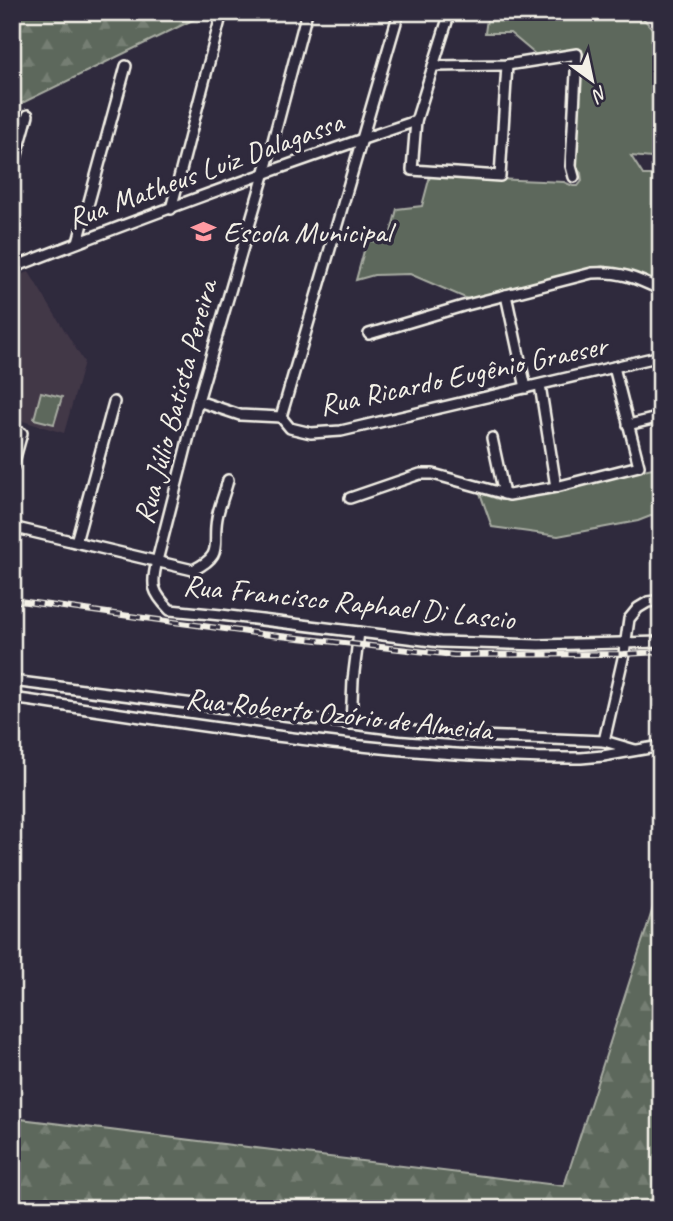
<svg xmlns="http://www.w3.org/2000/svg" width="673" height="1221" font-family="Caveat,sans-serif">
<style>
.built{fill:#423747}
.forest{fill:url(#forest-firs);stroke:#a8aca2;stroke-width:2}
.green{fill:#5d685c;stroke:#a8aca2;stroke-width:2}
.lines{fill:none;stroke-linecap:round;stroke-linejoin:round}
.street-casing{stroke:#f4f1e8;stroke-width:14}
.street{stroke:#2f2a3d;stroke-width:9}
.rail-casing{stroke:#f4f1e8;stroke-width:6}
.rail{stroke:#2f2a3d;stroke-width:3.5;stroke-dasharray:10;stroke-linecap:butt}
.labels{text-anchor:middle;dominant-baseline:central;stroke-width:7;stroke-linejoin:round;paint-order:stroke}
.street-label{font-size:30px;fill:#f4f1e8;stroke:#2f2a3d}
.poi-label{font-size:30px;fill:#f4f1e8;stroke:#2f2a3d;text-anchor:start}
</style>
<defs>
<pattern id="forest-firs" width="22" height="20" patternUnits="userSpaceOnUse" patternTransform="scale(1.75)"><rect width="22" height="20" fill="#5d685c"/><path d="M5 1l3.5 6h-7zM16 11l3.5 6h-7z" fill="#757e73"/></pattern>
</defs>
<rect width="100%" height="100%" fill="#2f2a3d"/>
<filter id="ink" filterUnits="userSpaceOnUse"><feTurbulence type="fractalNoise" baseFrequency=".0143" numOctaves="2"/><feDisplacementMap in="SourceGraphic" scale="14" xChannelSelector="R" yChannelSelector="G"/><feConvolveMatrix kernelMatrix="1 2 1 2 8 2 1 2 1" color-interpolation-filters="sRGB"/></filter>
<g filter="url(#ink)">
<path class="built" d="M29,272L84,362L64,433L12,418V278Z"/>
<g class="forest">
<path d="M12,12H209L12,108Z"/>
<path d="M661,883V1209H12V1118L564,1186Z"/>
</g>
<g class="green">
<path d="M488,12H641V16L661,38V159L631,156L643,175H661V285C642,276 624,269 603,266L470,300L410,274L374,275L356,280L367,240L388,244L397,209L422,206L430,176L564,182L573,186H578L582,181L581,173L574,166L582,50L535,54L510,33H485Z"/>
<path d="M41,392L62,397L54,424L34,419Z"/>
<path d="M661,466V512L638,521L558,536L492,527L480,493L501,500H514Z"/>
</g>
<g class="lines">
<defs>
<g id="street">
<path d="M307,12L264,175L198,401L157,561C151,585 152,592 170,610L221,615L440,642L539,645L661,642"/>
<path d="M450,12L416,121L412,170L500,176L507,65"/>
<path d="M433,66L507,65L577,54L571,166L574,177"/>
<path d="M12,173L28,115"/>
<path d="M171,209L220,20"/>
<path d="M78,242L126,66"/>
<path d="M12,268C146,216 281,166 416,121"/>
<path d="M506,295L526,388"/>
<path d="M369,334L463,306L592,273C620,271 636,278 661,290"/>
<path d="M540,385L556,487"/>
<path d="M198,401L240,415L281,417"/>
<path d="M281,417L399,12"/>
<path d="M281,417L290,428L311,433L341,431L661,356"/>
<path d="M628,425L661,417"/>
<path d="M492,438L504,494"/>
<path d="M12,469L22,433"/>
<path d="M350,498L420,474H433L509,495L556,487L639,466L614,367"/>
<path d="M12,527L193,570C225,554 212,546 217,518C219,506 225,493 228,480"/>
<path d="M76,542L114,402"/>
<path d="M12,681L400,730L478,736L604,741L635,750"/>
<path d="M12,698C201,725 390,759 581,758L603,756L661,746"/>
<path d="M351,724L353,680L359,632"/>
<path d="M604,741L624,654L629,619L638,608L648,602L661,600"/>
</g>
</defs>
<use href="#street" class="street-casing"/>
<use href="#street" class="street"/>
<defs>
<path id="rail" d="M12,600L262,634L454,655L624,654L661,652"/>
</defs>
<use href="#rail" class="rail-casing"/>
<use href="#rail" class="rail"/>
</g>
</g>
<defs>
<symbol id="school-bare" viewBox="-9 -9 18 18"><path d="M0-5L7-2L0 1L-7-2ZM-4 1L0 2.5L4 1V4Q0 6-4 4Z" fill="#ff9aa2" stroke="#2f2a3d" stroke-width="2.5" paint-order="stroke"/></symbol>
</defs>
<g fill-rule="evenodd">
<use href="#school-bare" x="186" y="214" width="35" height="35"/>
</g>
<g class="labels">
<g class="street-label">
<text transform="translate(205 170) rotate(-20)">Rua Matheus Luiz Dalagassa</text>
<text transform="translate(463 375) rotate(-12)">Rua Ricardo Eugênio Graeser</text>
<text transform="translate(175 402) rotate(-75)">Rua Júlio Batista Pereira</text>
<text transform="translate(349 602) rotate(6)">Rua Francisco Raphael Di Lascio</text>
<text transform="translate(339 714) rotate(6)">Rua Roberto Ozório de Almeida</text>
</g>
<g class="poi-label">
<text x="223" y="232">Escola Municipal</text>
</g>
</g>
<rect width="673" height="1221" fill="none" stroke="#2f2a3d" stroke-width="42"/>
<rect x="21" y="21" width="631" height="1179" fill="none" stroke="#f4f1e8" stroke-width="2.5" filter="url(#ink)"/>
<g transform="translate(592 80) rotate(147)" stroke="#2f2a3d" stroke-width="5" paint-order="stroke">
<path d="M0-5L12 26L0 18L-12 26Z" fill="#f4f1e8"/>
<text y="-10" font-size="19" font-weight="bold" text-anchor="middle" fill="#f4f1e8">N</text>
</g>
</svg>
